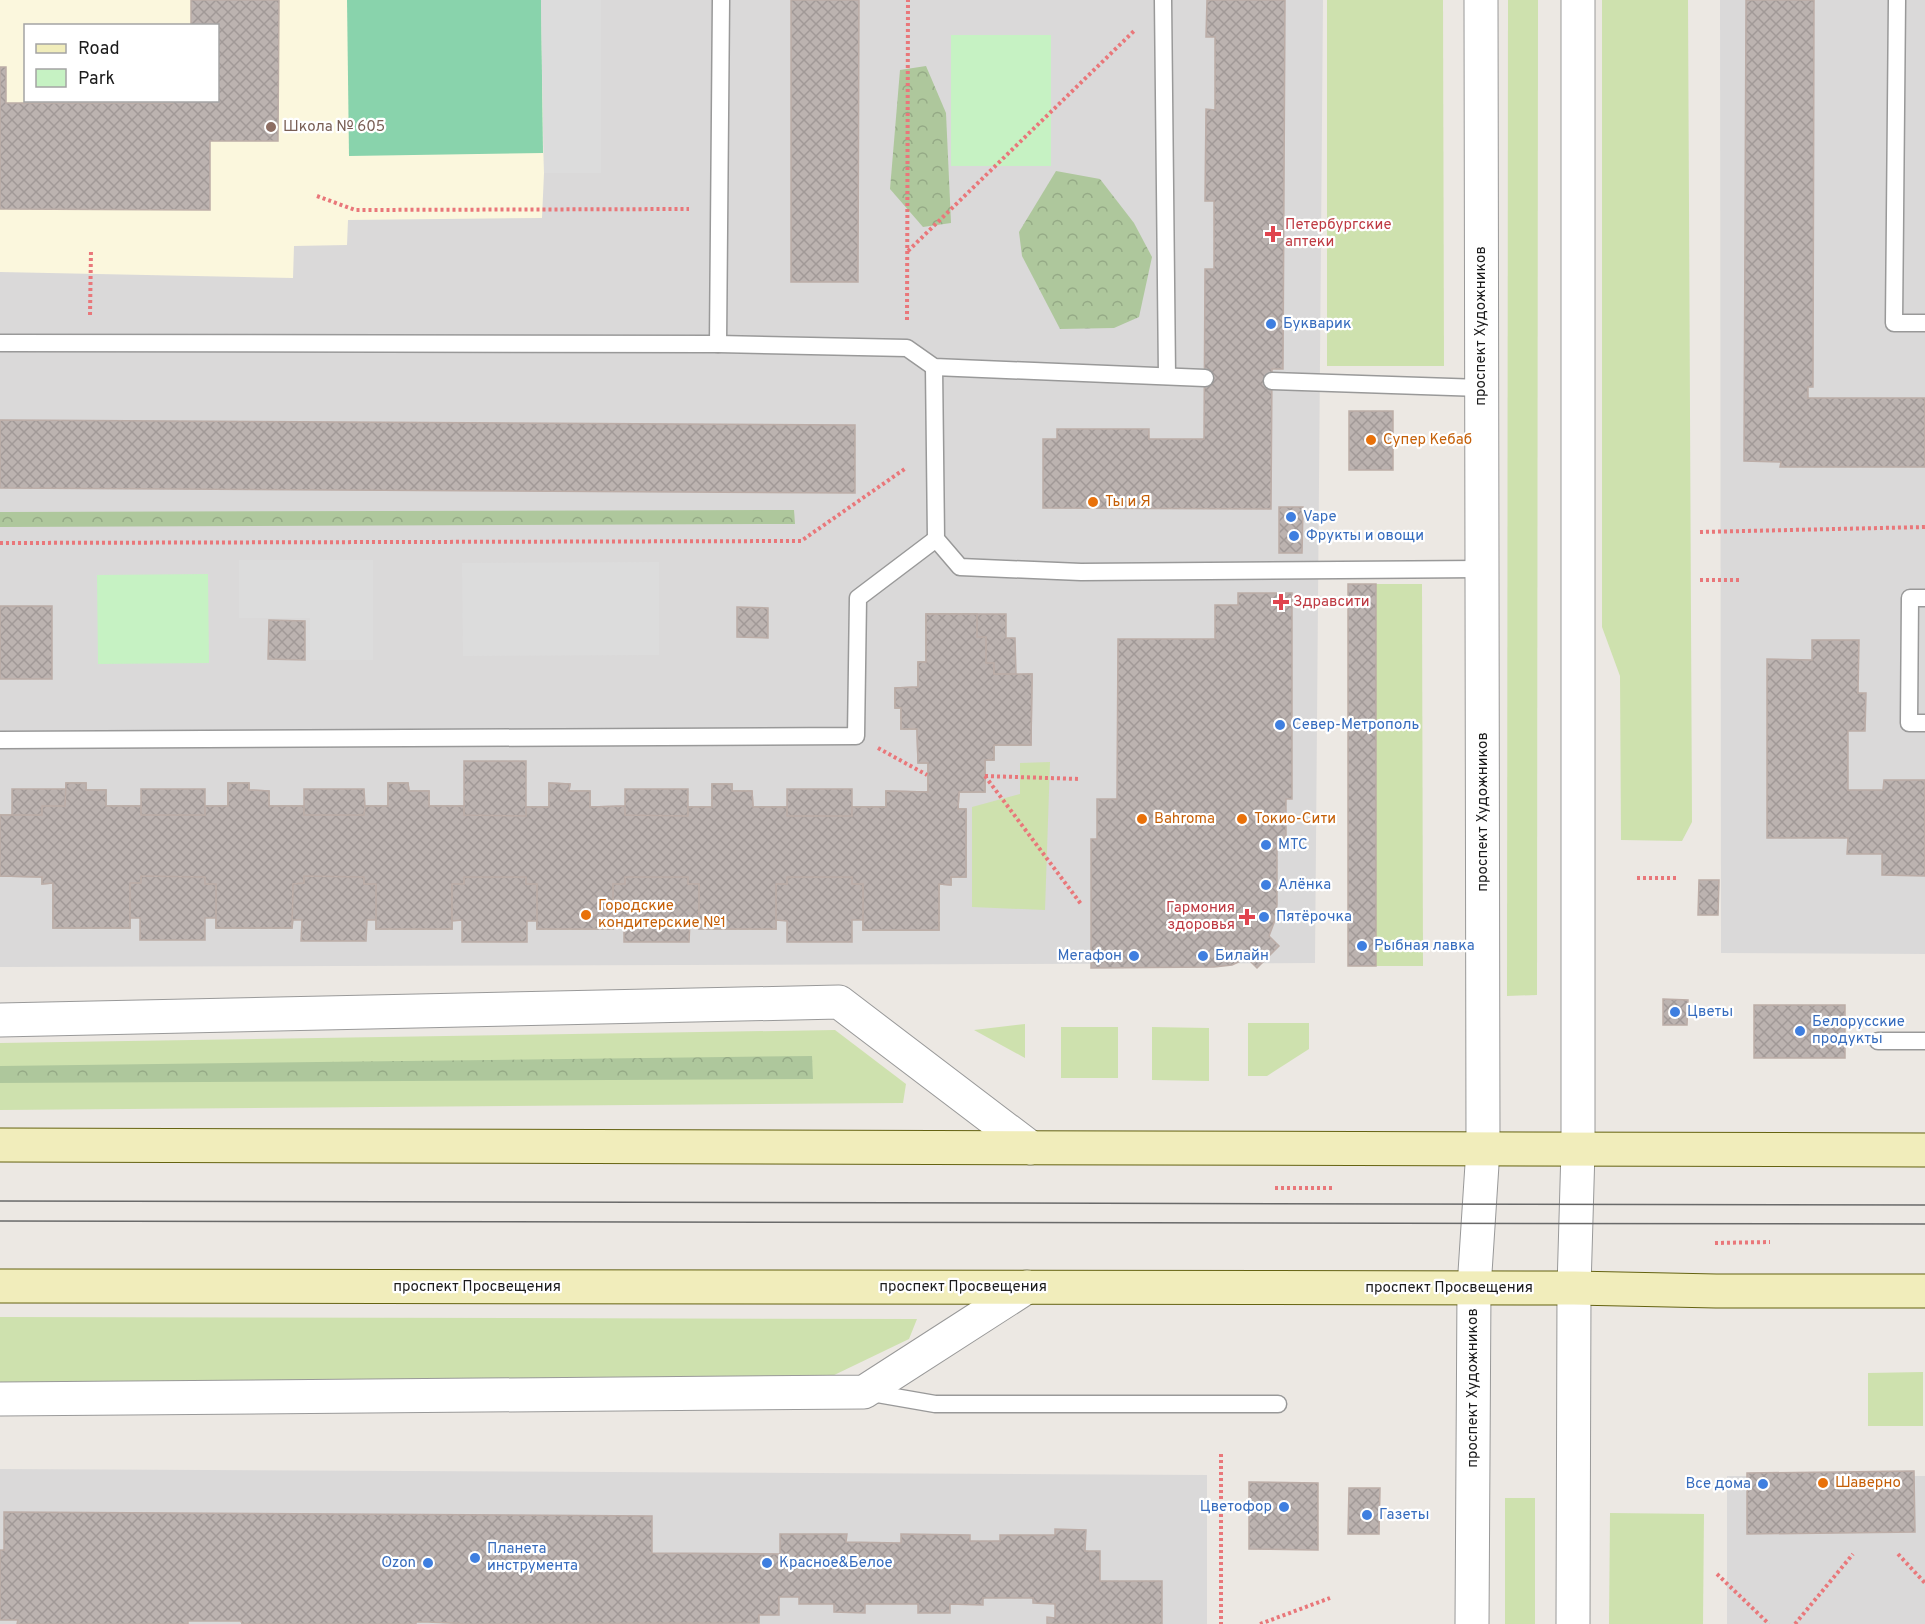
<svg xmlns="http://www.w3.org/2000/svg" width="1925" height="1624" font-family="Overpass,sans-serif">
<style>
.residential{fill:#dad9d9;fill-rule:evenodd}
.education{fill:#fbf7dd;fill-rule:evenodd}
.grass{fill:#cee1ae}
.forest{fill:url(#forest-crowns)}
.park{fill:#c6f2c3}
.pitch{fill:#89d3ac}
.parking{fill:#dcdcdc}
.building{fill:url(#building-cross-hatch);stroke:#bcada7;stroke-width:1.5}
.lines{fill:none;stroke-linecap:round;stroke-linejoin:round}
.service-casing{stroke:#999;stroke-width:19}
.minor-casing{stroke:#999;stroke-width:35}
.tertiary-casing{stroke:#999;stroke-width:35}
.secondary-casing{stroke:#656311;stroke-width:35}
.path{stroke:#e9777a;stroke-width:4;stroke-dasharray:3 3;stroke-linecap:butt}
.service{stroke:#fff;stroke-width:16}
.minor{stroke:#fff;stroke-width:33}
.tertiary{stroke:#fff;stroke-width:33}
.secondary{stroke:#f1edbb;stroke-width:33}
.tram{stroke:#6a6a6a;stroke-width:1.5}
.education-dot{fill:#8d6e63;stroke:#fff;stroke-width:2}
.health-dot{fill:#e0444e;stroke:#fff;stroke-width:2}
.shop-dot{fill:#3f7fe0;stroke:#fff;stroke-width:2}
.food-dot{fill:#e8710a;stroke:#fff;stroke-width:2}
.labels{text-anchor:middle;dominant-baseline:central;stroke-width:4.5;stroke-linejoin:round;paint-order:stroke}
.education-label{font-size:15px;fill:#785e54;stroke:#fff;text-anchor:start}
.health-label{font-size:15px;fill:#be3a42;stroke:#fff;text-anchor:start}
.shop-label{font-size:15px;fill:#366cbe;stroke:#fff;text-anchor:start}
.street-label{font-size:15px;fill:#1c1c1c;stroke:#fff}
.food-label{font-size:15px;fill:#c56008;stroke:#fff;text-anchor:start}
</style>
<defs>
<pattern id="forest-crowns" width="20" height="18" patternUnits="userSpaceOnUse" patternTransform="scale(1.5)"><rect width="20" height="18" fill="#aec79c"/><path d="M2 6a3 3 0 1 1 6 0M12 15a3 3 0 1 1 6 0" fill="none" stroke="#95aa86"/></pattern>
<pattern id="building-cross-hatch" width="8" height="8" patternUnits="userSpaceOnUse" patternTransform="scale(1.5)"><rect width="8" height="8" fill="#bcb3b0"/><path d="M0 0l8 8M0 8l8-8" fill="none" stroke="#a19997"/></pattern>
</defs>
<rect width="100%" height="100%" fill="#ece8e3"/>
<g class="residential">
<path d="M0,0H1323L1315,963L0,967ZM26,26H218V100H26Z"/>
<path d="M1720,0H1925V954L1721,953Z"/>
<path d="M0,1469L1207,1475V1624H0Z"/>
<rect x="1727" y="1476" width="198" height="148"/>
</g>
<path class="education" d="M0,0H541L544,173L542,218L348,220L347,245L294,246L293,278L0,272ZM26,26H218V100H26Z"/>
<g class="grass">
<path d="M1327,0H1443L1444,366H1327Z"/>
<path d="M1508,0H1538L1537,995L1507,996Z"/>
<path d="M1602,0H1688L1692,822L1682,841L1621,840L1620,676L1602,627Z"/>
<path d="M1376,584H1422L1423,966H1376Z"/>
<path d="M1050,762L1045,910L972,907V807L1020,794V763Z"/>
<path d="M1248,1023H1309V1049L1267,1076H1248Z"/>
<path d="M1025,1024V1058L974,1030Z"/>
<rect x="1061" y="1027" width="57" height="51"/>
<path d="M1152,1027L1209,1028V1081L1152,1080Z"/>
<path d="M835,1030L906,1084L903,1103L0,1110V1043Z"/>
<path d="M0,1317L917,1319L909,1339L828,1378L0,1383Z"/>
<path d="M1923,1372V1426H1868V1373Z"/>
<rect x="1505" y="1498" width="30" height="126"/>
<path d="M1610,1513L1704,1514L1703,1624H1609Z"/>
</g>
<g class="forest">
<path d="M926,66L946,113L951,223L923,227L890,189L900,70Z"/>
<path d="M1056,171L1100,179L1134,223L1152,257L1139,317L1114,328L1060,329L1022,256L1019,232Z"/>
<path d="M794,510L795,524L0,527V512Z"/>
<path d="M812,1056L813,1079L0,1083V1066Z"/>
</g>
<g class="park">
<rect x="951" y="35" width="100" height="131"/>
<path d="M208,574L209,663L98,664L97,575Z"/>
</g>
<path class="pitch" d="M347,0H541L543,153L349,156Z"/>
<g class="parking">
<path d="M541,0H601V173H544Z"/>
<path d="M239,560H373V660H310V618H239Z"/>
<path d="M659,562V655L463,656L462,563Z"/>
</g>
<g class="building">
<path d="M191,0H279L278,141H210V210L0,209V67H6V103H173V100H218V26H191Z"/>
<path d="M791,0H859L858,282H791Z"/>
<path d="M1207,0H1285L1283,369H1272L1271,509L1043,508V439H1057V429H1149V439H1204L1205,269H1214V201H1205L1206,109L1215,110V37H1206Z"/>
<path d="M1746,0H1814L1813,387H1808V398H1925V467H1780L1781,462L1744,461Z"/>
<rect x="1349" y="411" width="44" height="59"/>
<path d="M0,420L855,425V493L0,488Z"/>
<path d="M1279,507H1303L1302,553H1279Z"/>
<rect x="1348" y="584" width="28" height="382"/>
<path d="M1238,593H1292V799H1286V839H1277V905L1275,920L1269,936L1279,946L1257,968L1247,958L1232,965L1214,967L1091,968V839H1097V799H1117L1118,639H1215V605H1238Z"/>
<rect x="0" y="606" width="52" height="73"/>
<path d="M737,607L768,608V638L737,637Z"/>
<path d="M926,614H1006V638H1015L1016,675L1032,674L1031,745H994V760H985V792H959L958,809H966V877H951V885L939,884V930H863V920H852V942H787V921L776,920V929H699V920L690,921L689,942H624V921H613V929H537V921H527V942H462V920L452,921V929H376V920H367L366,941H301L302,920H293L292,928H216V918H205V940H140V918H130V928H53V883L42,884V877L0,876V815H12V789H66V783H86V790H106V806H141V789H205V806H228V783H249V790L269,791V806H304V789H364L365,806H388V783H408L409,791H429V806H464V761H526V807H549V783L570,784L569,791H590V807L625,806V789H688V807H712V784H732V791H752L753,807H787V789H852V807H886V791L928,792V763H918L917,729H901V708H895V688L918,687V662H926Z"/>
<path d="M926,614H977V637H986V663H994V674H1032L1031,745H994V760H985V792H959L958,809H966V877H951V885L939,884V930H863V884H852V877H787V884H776V929H699V884H688V877H625V884H613V929H537V884H526V877H464V884H452V929H376V884H364V877L304,876V883L293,884L292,928H216V884H205V877L141,876V883H130V928H53V883L42,884V877L0,876V815H42V806H65L66,783H86V790H106V806H141V815H205V806H228V783H249V790L269,791V806H304V815H364L365,806H388V783H408L409,791H429V806H464V815L526,816V807H549V783L570,784L569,791H590V807L625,806V815L688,816V807H712V784H732V791H752L753,807H787V816H852V807H886V791L928,792V763H918L917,729H901V708H895V688L918,687V662H926Z"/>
<path d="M269,620L305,621V660L268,659Z"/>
<path d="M1812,640H1859L1858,693H1866L1865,731H1848V790H1883L1884,780H1925V876L1882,875V854H1847L1848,838H1767V659L1812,660Z"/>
<path d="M1699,880H1719L1718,915H1698Z"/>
<path d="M1663,999L1688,1000L1687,1025H1663Z"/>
<rect x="1754" y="1005" width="91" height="53"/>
<path d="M1914,1471L1915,1532L1747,1534V1473Z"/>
<path d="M1249,1482L1318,1483V1550L1249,1549Z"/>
<path d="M1349,1488H1380L1379,1534H1348Z"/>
<path d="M4,1512L652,1516V1553L780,1554V1534H847L846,1542L901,1543V1534L970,1535V1541H1000V1535H1055V1529L1086,1530L1085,1551H1100V1581H1162V1624H1047V1617L1055,1618V1604L1033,1603V1598H983V1605L950,1604V1613H918V1604H865V1613L834,1612V1604H799V1597H779V1615H759V1623L469,1624L428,1622H416V1624H242L241,1621H188V1624H17L18,1620H0V1550H4Z"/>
</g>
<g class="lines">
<defs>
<g id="service">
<path d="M1163,0L1167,376"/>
<path d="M1897,0L1894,323H1925"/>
<path d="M0,343L718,344L907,348L934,367L1205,378"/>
<path d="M718,344L721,0"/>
<path d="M934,367L936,539L960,567L1081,572L1482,569"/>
<path d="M1272,381L1481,388"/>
<path d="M1925,598H1910L1909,723H1925"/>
<path d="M0,740L856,736L858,598L936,539"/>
<path d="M1878,1041H1925"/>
<path d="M866,1392L935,1404H1278"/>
</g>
<g id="minor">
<path d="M0,1020L839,1002L1031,1148"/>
<path d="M0,1399L864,1392L1027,1287"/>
</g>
<g id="tertiary">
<path d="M1472,1624L1474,1288L1483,1149L1481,0"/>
<path d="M1573,1624L1574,1288L1578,1150V0"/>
</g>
<g id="secondary">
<path d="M0,1145L1925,1150"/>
<path d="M0,1286L1574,1288L1716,1291H1925"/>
</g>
</defs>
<use href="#service" class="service-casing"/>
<use href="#minor" class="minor-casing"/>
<use href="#tertiary" class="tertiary-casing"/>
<use href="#secondary" class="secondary-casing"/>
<g class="path">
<path d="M317,196L355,210L689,209"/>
<path d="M908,251L1135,30"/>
<path d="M90,315L91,250"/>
<path d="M907,320L908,0"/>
<path d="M1700,532L1925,527"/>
<path d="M0,543L801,541L906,468"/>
<path d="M1700,580H1740"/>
<path d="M878,748L927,775"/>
<path d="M985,776L1081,904"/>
<path d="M985,776L1080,779"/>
<path d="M1637,878H1677"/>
<path d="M1275,1188H1334"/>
<path d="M1715,1243L1770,1242"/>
<path d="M1221,1454V1624"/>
<path d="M1898,1554L1925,1583"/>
<path d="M1717,1574L1769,1624"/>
<path d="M1260,1624L1330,1598"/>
<path d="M1795,1624L1853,1554"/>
</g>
<use href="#service" class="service"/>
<use href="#minor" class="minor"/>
<use href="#tertiary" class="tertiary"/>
<use href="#secondary" class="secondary"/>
<g class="tram">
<path d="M0,1201L1925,1205"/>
<path d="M0,1221L1925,1224"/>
</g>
</g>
<circle class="education-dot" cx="271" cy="127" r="6"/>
<g class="health-dot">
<path d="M1270 225h6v6h6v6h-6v6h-6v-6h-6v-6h6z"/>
<path d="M1278 593h6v6h6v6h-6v6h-6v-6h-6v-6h6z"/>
<path d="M1244 908h6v6h6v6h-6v6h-6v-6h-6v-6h6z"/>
</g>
<g class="shop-dot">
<circle cx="1271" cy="324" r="6"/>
<circle cx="1291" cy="517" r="6"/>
<circle cx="1294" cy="536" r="6"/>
<circle cx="1280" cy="725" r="6"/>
<circle cx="1266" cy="845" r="6"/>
<circle cx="1266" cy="885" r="6"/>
<circle cx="1264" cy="917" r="6"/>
<circle cx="1362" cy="946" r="6"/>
<circle cx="1134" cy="956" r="6"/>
<circle cx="1203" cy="956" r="6"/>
<circle cx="1675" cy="1012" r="6"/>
<circle cx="1800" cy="1031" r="6"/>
<circle cx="1763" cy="1484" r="6"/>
<circle cx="1284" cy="1507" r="6"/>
<circle cx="1367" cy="1515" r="6"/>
<circle cx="475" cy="1558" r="6"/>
<circle cx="428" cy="1563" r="6"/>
<circle cx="767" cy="1563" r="6"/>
</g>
<g class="food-dot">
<circle cx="1371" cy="440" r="6"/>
<circle cx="1093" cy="502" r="6"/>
<circle cx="1142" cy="819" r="6"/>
<circle cx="1242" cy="819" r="6"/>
<circle cx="586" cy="915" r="6"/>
<circle cx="1823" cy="1483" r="6"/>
</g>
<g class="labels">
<g class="education-label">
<text x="283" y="127">Школа № 605</text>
</g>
<g class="health-label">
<text x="1285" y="225">Петербургские<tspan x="1285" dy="17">аптеки</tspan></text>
<text x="1293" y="602">Здравсити</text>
<text x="1235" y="908" text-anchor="end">Гармония<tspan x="1235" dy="17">здоровья</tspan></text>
</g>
<g class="shop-label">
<text x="1283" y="324">Букварик</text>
<text x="1303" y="517">Vape</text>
<text x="1306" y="536">Фрукты и овощи</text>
<text x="1292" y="725">Север-Метрополь</text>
<text x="1278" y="845">МТС</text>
<text x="1278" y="885">Алёнка</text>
<text x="1276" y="917">Пятёрочка</text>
<text x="1374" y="946">Рыбная лавка</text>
<text x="1122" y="956" text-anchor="end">Мегафон</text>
<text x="1215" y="956">Билайн</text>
<text x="1687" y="1012">Цветы</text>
<text x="1812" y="1022">Белорусские<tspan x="1812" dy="17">продукты</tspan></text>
<text x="1751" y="1484" text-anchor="end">Все дома</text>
<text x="1272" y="1507" text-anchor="end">Цветофор</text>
<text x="1379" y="1515">Газеты</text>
<text x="487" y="1549">Планета<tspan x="487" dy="17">инструмента</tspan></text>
<text x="416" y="1563" text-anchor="end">Ozon</text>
<text x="779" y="1563">Красное&amp;Белое</text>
</g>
<g class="street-label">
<text transform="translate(1481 326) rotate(-90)">проспект Художников</text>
<text transform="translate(1483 812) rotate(-90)">проспект Художников</text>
<text x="477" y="1287">проспект Просвещения</text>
<text x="963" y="1287">проспект Просвещения</text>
<text x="1449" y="1288">проспект Просвещения</text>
<text transform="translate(1473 1388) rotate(-90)">проспект Художников</text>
</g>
<g class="food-label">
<text x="1383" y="440">Супер Кебаб</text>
<text x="1105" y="502">Ты и Я</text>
<text x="1154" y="819">Bahroma</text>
<text x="1254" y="819">Токио-Сити</text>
<text x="598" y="906">Городские<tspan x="598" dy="17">кондитерские №1</tspan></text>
<text x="1835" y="1483">Шаверно</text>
</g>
</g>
<rect x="24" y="24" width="195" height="78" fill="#ffffff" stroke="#a4a4a4" stroke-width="1.5"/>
<rect x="36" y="44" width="30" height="9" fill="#f1edbb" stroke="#a4a4a4" stroke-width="1.5"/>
<text x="78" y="54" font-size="18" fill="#1c1c1c">Road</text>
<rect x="36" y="69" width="30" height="18" fill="#c6f2c3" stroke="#a4a4a4" stroke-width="1.5"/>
<text x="78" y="84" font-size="18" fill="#1c1c1c">Park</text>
</svg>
